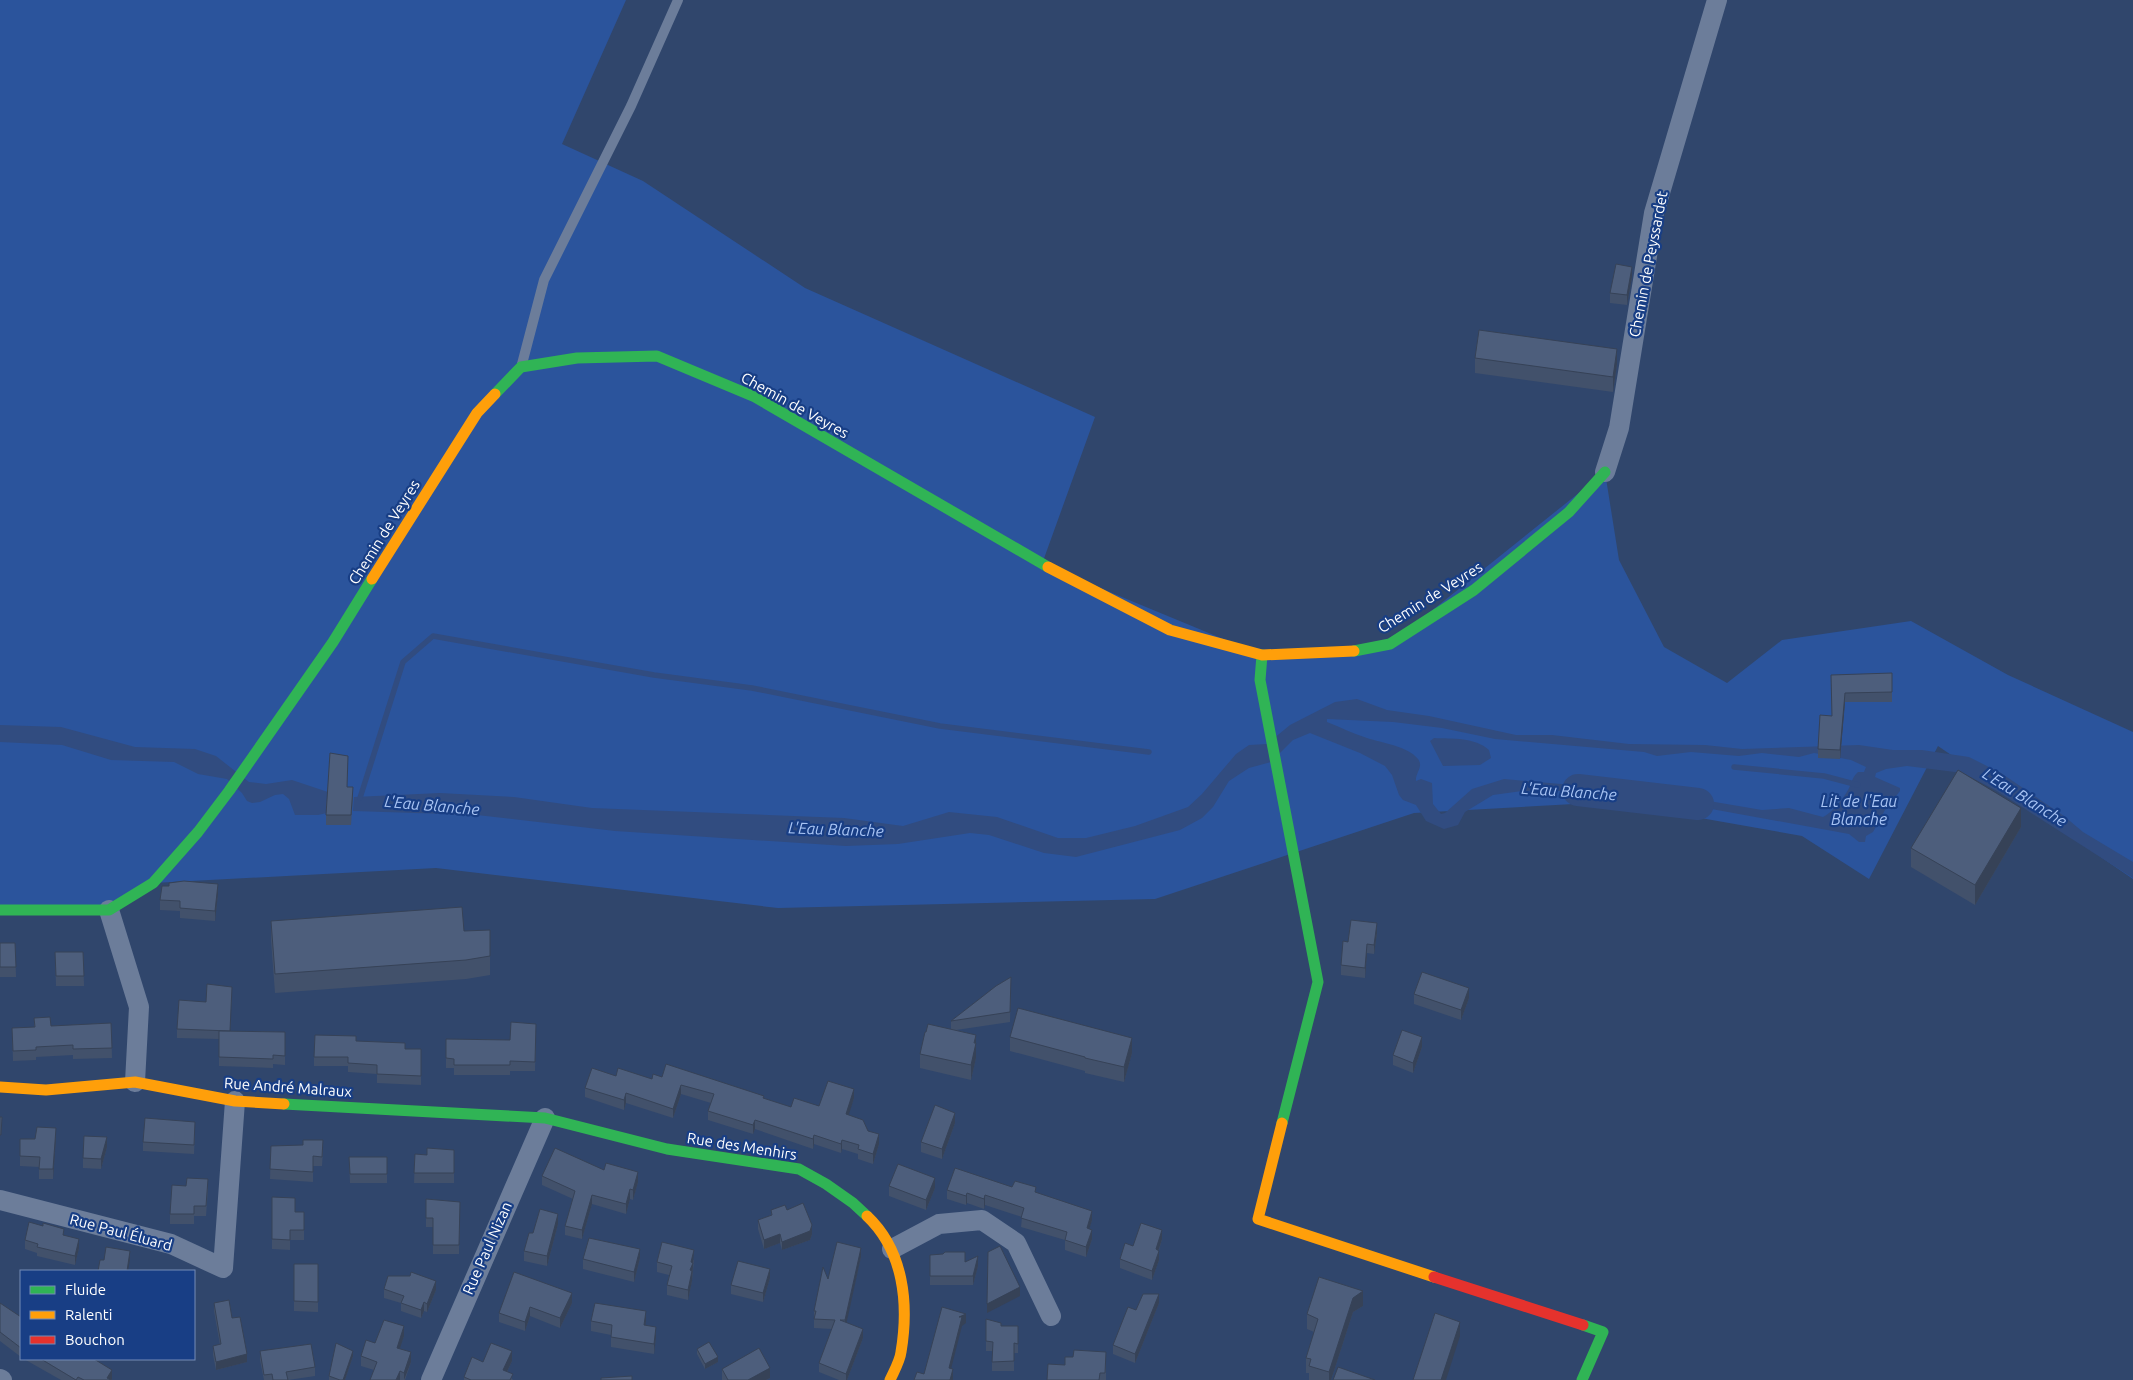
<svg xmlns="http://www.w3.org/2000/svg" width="2133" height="1380" font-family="Ubuntu,sans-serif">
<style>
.green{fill:#2b549c}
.water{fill:#314c80;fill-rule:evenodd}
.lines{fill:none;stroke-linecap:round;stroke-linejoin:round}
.stream{stroke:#314c80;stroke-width:5.5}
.river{stroke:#314c80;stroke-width:32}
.lane{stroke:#6c7d9a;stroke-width:10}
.street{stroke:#6c7d9a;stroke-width:20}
.fast{stroke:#30b455;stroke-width:11}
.slow{stroke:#ff9f0a;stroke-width:11}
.jam{stroke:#e5322d;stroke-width:11}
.wall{fill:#42516b}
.shaded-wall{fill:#364257}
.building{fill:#4d5e7c;stroke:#364257}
.labels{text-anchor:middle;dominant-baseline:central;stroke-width:4.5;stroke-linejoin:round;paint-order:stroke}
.street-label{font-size:15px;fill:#fff;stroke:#183e85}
.water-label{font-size:16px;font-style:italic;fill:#a8c4f4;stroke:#183e85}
</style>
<rect width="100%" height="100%" fill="#30466c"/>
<path class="green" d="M0,0H626L562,144L643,181L805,288L1095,417L1042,564L1262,655L1390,644L1605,472L1619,560L1664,647L1727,683L1782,640L1911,621L2008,675L2133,732V879L1938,746L1869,879L1802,836L1610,802L1414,813L1155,899L778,908L436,868L153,883L109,910H0Z"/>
<g class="water">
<path d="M1357,699L1387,710L1429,716L1516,735H1552L1629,744L1705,745L1742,749L1859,745L1893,750H1922L1969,757L2001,773L2064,816L2083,832L2133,862V878L1997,791L1963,773L1907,766L1886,769L1876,773L1875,777L1900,788V791L1885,810L1873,832L1866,836L1865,842H1859L1849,834L1640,796L1603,795L1580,791H1522L1493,795L1465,812L1458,825L1444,829L1426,821L1416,805L1403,800L1399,795L1392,775L1385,766L1360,753L1310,733L1293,740L1271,762L1249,768L1229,781L1213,807L1202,818L1180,830L1076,857L1044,853L989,835L970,833L898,844L846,846L615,831L477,815L353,811L354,797L440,793L514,797L592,808L844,818L903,826L949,812L997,817L1058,838H1086L1135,826L1188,807L1202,794L1236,754L1249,745L1267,744L1290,725L1335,702ZM1327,719L1393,722L1442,728L1495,739L1644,752L1657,756L1691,752L1739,756L1762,753L1799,757L1814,753L1851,760L1866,767L1864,772H1858C1852,777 1852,783 1848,790C1843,799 1832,813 1823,817L1789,808L1762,810L1662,793L1504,779L1472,789L1445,813L1441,814L1433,804L1432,783L1421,779L1416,781C1415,773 1424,767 1418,759C1408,746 1382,743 1367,738C1354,734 1340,727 1327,722Z"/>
<path d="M0,725L61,727L135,747L195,749L216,756L249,782L266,784L292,780L328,792L327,813L318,815H295L289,799L283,794L275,795L260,802L252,803L247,801L242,793L227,779L198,774L174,762L111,760L62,745L0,742Z"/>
<path d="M1434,738C1452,739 1475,737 1489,750L1491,758L1480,765L1443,766L1430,741Z"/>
</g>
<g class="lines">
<g class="stream">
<path d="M1734,767L1824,776L1858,785"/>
<path d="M360,798L403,662L433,636L654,675L752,688L940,726L1149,752"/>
</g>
<path class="river" d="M1578,790L1698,804"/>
<path class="lane" d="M522,364L544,280L631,106L678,0"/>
<g class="street">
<path d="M1605,472L1619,428L1654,213L1717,0"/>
<path d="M109,910L139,1007L135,1082"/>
<path d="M0,1200L171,1244L223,1268L235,1101"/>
<path d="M892,1249L939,1224L982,1220L1016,1243L1051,1316"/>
<path d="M0,1379L2,1380"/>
<path d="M431,1380L545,1118"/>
</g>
<g class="fast">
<path d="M495,394L521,367L577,358L657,356L755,397L1048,567"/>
<path d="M1354,651L1390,644L1474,590L1569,512L1605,472"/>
<path d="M1262,655L1260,680L1318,982L1282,1123"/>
<path d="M0,910H109L153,883L198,832L229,791L333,642L372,579"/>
<path d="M284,1104L545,1118L667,1149L799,1169L826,1184L853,1203L867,1216"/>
<path d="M1582,1380L1603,1332L1583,1325"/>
</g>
<g class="slow">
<path d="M1048,567L1170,630L1262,655L1354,651"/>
<path d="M372,579L477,413L495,394"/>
<path d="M0,1087L46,1090L135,1082L235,1101L284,1104"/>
<path d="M1282,1123L1258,1219L1434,1277"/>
<path d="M867,1216C904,1251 909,1304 901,1352C900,1361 894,1371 890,1380"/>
</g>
<path class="jam" d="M1434,1277L1583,1325"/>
</g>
<g class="wall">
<path d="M1632,277L1627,305L1610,303V293Z"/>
<path d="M1475,358L1617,364L1613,392L1475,373Z"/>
<path d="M1831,684L1892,692V702H1845L1840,759L1818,758V749L1832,716Z"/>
<path d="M347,787L353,797L351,825H326V815Z"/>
<path d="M2021,827L1975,905L1911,867V848Z"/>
<path d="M218,894L215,921L180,918V911L160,910V900Z"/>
<path d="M271,921L464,931L490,930V975L466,979L275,993L271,940Z"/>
<path d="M1377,933L1374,954L1367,953L1365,978L1341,975V965L1348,942Z"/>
<path d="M0,943H15L16,977H0Z"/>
<path d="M55,952H83L84,986H56Z"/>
<path d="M1011,977L1010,1022L956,1030L976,1035V1058L971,1080L920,1068V1054L926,1032L951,1029V1021Z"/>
<path d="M1414,994L1469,998L1461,1020L1414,1004Z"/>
<path d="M206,1002L230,1031L285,1032V1065L273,1064V1068L219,1066V1039L177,1038V1029Z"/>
<path d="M34,1018L51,1026L111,1023L112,1058L73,1059V1055L36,1057V1060L13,1061L12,1028L34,1027Z"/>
<path d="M536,1033L535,1071H510V1075H454V1068H446V1039L510,1040Z"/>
<path d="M1010,1037L1132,1053L1124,1082L1085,1073V1071L1010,1051Z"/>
<path d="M356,1041L405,1049H421V1085L377,1083V1074L348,1072V1066H314V1057Z"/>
<path d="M1422,1047L1413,1073L1393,1065V1055Z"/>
<path d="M616,1076L652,1079L662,1077L764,1099L791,1107L819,1106L854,1098L848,1115L868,1131L879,1144L873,1164L858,1159V1154L842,1149L841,1153L814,1144L813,1149L755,1129L753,1134L708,1120V1111L711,1103L681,1094L673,1118L626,1103L624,1110L585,1097V1088Z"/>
<path d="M955,1123L942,1159L921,1152V1142Z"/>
<path d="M195,1131L194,1154L143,1151V1142Z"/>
<path d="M56,1138L53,1179H39V1167L20,1166V1139Z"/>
<path d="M271,1146L323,1150L322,1166H313V1182L270,1179Z"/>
<path d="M107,1147L101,1169L83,1168V1158Z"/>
<path d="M454,1150V1183H414L415,1154L427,1155Z"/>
<path d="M349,1157H387V1183H350Z"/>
<path d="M604,1170L638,1182L633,1200L630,1199L626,1214L592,1204L582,1239L565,1235V1226L573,1199L542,1185V1176Z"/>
<path d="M186,1186L208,1189L206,1216H194V1224H170V1214Z"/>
<path d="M889,1186L935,1188L926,1210L889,1196Z"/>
<path d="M1012,1187L1036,1192L1092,1220L1089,1229L1092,1239L1086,1257L1065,1250V1240L1021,1227L1022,1217L985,1205L984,1209L967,1203L966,1205L947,1199V1190Z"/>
<path d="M272,1197L295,1212H304V1240H290V1250L272,1249Z"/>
<path d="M426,1199L460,1202L459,1254H433V1227H426Z"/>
<path d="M771,1210H787L812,1234L810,1240L782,1250L780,1243L764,1249L758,1229V1220L771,1215Z"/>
<path d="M558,1224L547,1266L524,1261V1251L533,1233Z"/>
<path d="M64,1235L79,1248L75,1265L37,1256V1253L25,1249V1240Z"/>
<path d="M1162,1239L1159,1250V1260L1152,1280L1120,1268V1259L1133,1246Z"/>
<path d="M930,1255L978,1266L973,1285H930Z"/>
<path d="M861,1257L846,1322L863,1338L847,1380H839L819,1372V1363L832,1329L814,1328V1311L828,1279Z"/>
<path d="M640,1258L634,1282L583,1269V1259Z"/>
<path d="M694,1260L692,1281L688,1300L667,1295V1285L669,1275L657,1272V1262Z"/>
<path d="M294,1264H318V1312L294,1311Z"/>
<path d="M514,1272L572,1303L560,1328L530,1316L525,1331L499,1322V1313Z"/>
<path d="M410,1276L436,1290L427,1312L424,1311L421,1318L401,1311V1303L384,1298V1289Z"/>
<path d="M770,1278L763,1302L731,1294V1285Z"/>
<path d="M0,1303L21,1317V1357L0,1341Z"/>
<path d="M214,1303L232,1318L247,1362L216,1370L213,1355V1346L220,1345L214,1311Z"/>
<path d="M1159,1303L1135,1363L1113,1354V1345L1136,1310Z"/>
<path d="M1363,1306L1353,1312L1331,1380H1309V1373H1306V1358L1314,1332L1307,1329V1314Z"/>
<path d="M986,1319L1001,1326H1018V1353H1014V1371H992V1351H986Z"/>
<path d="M591,1321H646L645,1325L656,1337L654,1354L611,1347V1335L591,1331Z"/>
<path d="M404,1336L399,1349L411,1362L405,1380H370L374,1370L361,1366V1356L375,1343Z"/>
<path d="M697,1349L718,1362L705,1369L697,1354Z"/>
<path d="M260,1351L315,1367V1376L288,1380H264L260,1360Z"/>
<path d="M1106,1352V1380H1047L1073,1357Z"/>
<path d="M353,1356L345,1380H329V1376Z"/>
<path d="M24,1359H94L112,1379V1380H61Z"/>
<path d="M512,1361L507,1372L513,1380H464V1377L483,1362Z"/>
<path d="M722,1369L770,1378L766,1380H722Z"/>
</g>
<g class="shaded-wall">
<path d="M1632,267V277L1627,305V295Z"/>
<path d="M1617,349V364L1613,392V377Z"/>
<path d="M1845,693V702L1840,759V750Z"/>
<path d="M2021,808V827L1975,905V885Z"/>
<path d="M218,884V894L215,921V911Z"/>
<path d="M1377,923V933L1374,954V945Z"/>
<path d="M1367,944V953L1365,978V968Z"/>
<path d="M1469,988V998L1461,1020V1010Z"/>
<path d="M976,1035V1058L971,1080V1065Z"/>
<path d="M1422,1037V1047L1413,1073V1063Z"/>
<path d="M1132,1038V1053L1124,1082V1067Z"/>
<path d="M681,1085V1094L673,1118V1109Z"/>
<path d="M854,1089V1098L846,1124V1114Z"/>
<path d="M626,1093V1103L624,1110V1100Z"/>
<path d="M955,1113V1123L942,1159V1149Z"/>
<path d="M755,1120V1129L753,1134V1125Z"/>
<path d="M56,1128V1138L53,1179V1169Z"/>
<path d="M879,1134V1144L873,1164V1154Z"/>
<path d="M814,1135V1144L813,1149V1139Z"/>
<path d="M107,1137V1147L101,1169V1159Z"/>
<path d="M842,1140V1149L841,1153V1144Z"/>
<path d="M638,1172V1182L633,1200V1190Z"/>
<path d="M935,1178V1188L926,1210V1200Z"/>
<path d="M630,1189V1199L626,1214V1204Z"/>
<path d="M967,1193V1203L966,1205V1196Z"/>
<path d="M592,1195V1204L582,1239V1230Z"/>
<path d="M985,1195V1205L984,1209V1199Z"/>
<path d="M1092,1211V1220L1087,1237V1228Z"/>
<path d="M558,1214V1224L547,1266V1256Z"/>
<path d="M812,1225V1234L810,1240L782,1250V1242Z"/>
<path d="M1092,1230V1239L1086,1257V1247Z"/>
<path d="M1162,1230V1239L1156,1258V1249Z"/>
<path d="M780,1234V1243L764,1249V1240Z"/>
<path d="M79,1239V1248L75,1265V1256Z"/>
<path d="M861,1248V1257L845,1330V1320Z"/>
<path d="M640,1249V1258L634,1282V1272Z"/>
<path d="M694,1250L692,1281L688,1300V1290L691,1262Z"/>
<path d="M130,1251V1260L128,1271H127Z"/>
<path d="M1159,1251V1260L1152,1280V1271Z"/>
<path d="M978,1256V1266L973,1285V1276Z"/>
<path d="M770,1269V1278L763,1302V1293Z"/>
<path d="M436,1281V1290L427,1312V1304Z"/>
<path d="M1020,1287V1296L987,1313V1304Z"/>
<path d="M1363,1291V1306L1353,1312L1331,1380H1329V1372L1353,1298Z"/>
<path d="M572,1293V1303L560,1328V1318Z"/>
<path d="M1159,1294V1303L1135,1363V1354Z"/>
<path d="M424,1302V1311L421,1318V1310Z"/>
<path d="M530,1307V1316L525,1331V1322Z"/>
<path d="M646,1311V1321L644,1335V1325Z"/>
<path d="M966,1314V1323L962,1326L949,1377V1368L959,1317Z"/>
<path d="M1460,1322V1336L1446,1380H1441Z"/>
<path d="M404,1326V1336L397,1357V1348Z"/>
<path d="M656,1327V1337L654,1354V1344Z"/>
<path d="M863,1329V1338L847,1380H846V1374Z"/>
<path d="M353,1351V1356L345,1380H343Z"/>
<path d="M512,1351V1361L503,1380V1370Z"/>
<path d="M411,1352V1362L404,1380V1373Z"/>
<path d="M247,1354V1362L216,1370V1362Z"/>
<path d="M718,1357V1362L705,1369V1364Z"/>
<path d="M770,1368V1378L766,1380H748Z"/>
<path d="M953,1369V1380H950Z"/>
<path d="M112,1370V1380L107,1378Z"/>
<path d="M400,1371V1380H396Z"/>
</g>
<g class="building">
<path d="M1616,264L1632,267L1627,295L1610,293Z"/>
<path d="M1479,330L1617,349L1613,377L1475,358Z"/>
<path d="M1892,673V692L1845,693L1840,750L1818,749L1820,715L1832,716L1831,675Z"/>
<path d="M330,753L348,756L347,787H353L351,815H326Z"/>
<path d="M1958,770L2021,808L1975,885L1911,848Z"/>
<path d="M184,881L218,884L215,911L180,908V901L160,900L162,886H169V883Z"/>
<path d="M462,907L464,931L490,930V956L466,960L275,974L271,921Z"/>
<path d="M1351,920L1377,923L1374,945L1367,944L1365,968L1341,965L1343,941L1348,942Z"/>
<path d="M0,943H15L16,967H0Z"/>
<path d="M55,952H83L84,976H56Z"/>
<path d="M1422,972L1469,988L1461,1010L1414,994Z"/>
<path d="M1011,977L1010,1012L951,1021L996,986Z"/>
<path d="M207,984L232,987L230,1031L177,1029L179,1000L206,1002Z"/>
<path d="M1018,1008L1132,1038L1124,1067L1085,1058V1057L1010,1037Z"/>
<path d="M50,1017L51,1026L111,1023L112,1048L73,1049V1045L36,1047V1050L13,1051L12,1028L35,1027L34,1018Z"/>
<path d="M511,1022L536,1024L535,1062L510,1061V1065H454V1059L446,1058V1039L510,1040Z"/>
<path d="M928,1024L976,1035L974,1043H976L971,1065L920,1054L925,1032H926Z"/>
<path d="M1402,1030L1422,1037L1413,1063L1393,1055Z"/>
<path d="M219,1031L285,1032V1056L273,1055V1059L219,1057Z"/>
<path d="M315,1035L356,1036V1041L405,1043V1049H421V1076L377,1074V1065L348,1063V1057H314Z"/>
<path d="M666,1064L764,1096L763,1098L791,1107L794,1098L819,1106L828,1081L854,1089L846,1114L863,1120L868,1131L879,1134L873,1154L858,1149L859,1145L842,1140L841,1144L814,1135L813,1139L755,1120L753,1125L708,1111L714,1094L681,1085L673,1109L626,1093L624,1100L585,1088L592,1068L616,1076L618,1068L652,1079L653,1074L662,1077Z"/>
<path d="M935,1105L955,1113L942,1149L921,1142Z"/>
<path d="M0,1117H2L1,1135H0Z"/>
<path d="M145,1118L195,1122L194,1145L143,1142Z"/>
<path d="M37,1127L56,1128L53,1169H39L40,1157L20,1156V1139H35Z"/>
<path d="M84,1136L107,1137L101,1159L83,1158Z"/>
<path d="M303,1140H323L322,1157L313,1156V1172L270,1169L271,1146L303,1145Z"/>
<path d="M427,1148L454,1150V1173H414L415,1154L427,1155Z"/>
<path d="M555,1148L604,1170L606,1163L638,1172L633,1190L630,1189L626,1204L592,1195L582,1230L565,1226L575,1191L542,1176Z"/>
<path d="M349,1157H387V1174H350Z"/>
<path d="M898,1164L935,1178L926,1200L889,1186Z"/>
<path d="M955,1168L1012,1187L1015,1181L1036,1187L1035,1192L1092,1211L1087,1228L1092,1230L1086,1247L1065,1240L1067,1232L1021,1218L1024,1208L985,1195L984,1199L967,1193L966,1196L947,1190Z"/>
<path d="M187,1178L208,1179L206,1206H194V1214H170L172,1185L186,1186Z"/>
<path d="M272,1197L295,1198V1212H304V1230H290V1240L272,1239Z"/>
<path d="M426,1199L460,1202L459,1245H433V1218H426Z"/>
<path d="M803,1203L812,1225L810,1231L782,1242L780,1234L764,1240L758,1220L772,1215L771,1210L785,1205L787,1210Z"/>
<path d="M540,1209L558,1214L547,1256L524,1251L529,1233H533Z"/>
<path d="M29,1222L43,1226V1223L64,1229L63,1235L79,1239L75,1256L37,1247L38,1244L25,1240Z"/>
<path d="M1141,1223L1162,1230L1156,1249L1159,1251L1152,1271L1120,1259L1125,1243L1133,1246Z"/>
<path d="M589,1238L640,1249L634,1272L583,1259Z"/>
<path d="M662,1242L694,1250L691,1262L693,1263L690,1270L692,1271L688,1290L667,1285L672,1266L657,1262Z"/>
<path d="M837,1242L861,1248L845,1320H840L863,1329L846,1374L819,1363L835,1320L814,1319L816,1311H814L823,1267L828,1279Z"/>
<path d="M1000,1246L1020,1287L987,1304L988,1252Z"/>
<path d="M106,1247L130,1251L127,1271H98L100,1260H104Z"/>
<path d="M945,1252H965V1262L978,1256L973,1276H930V1255L943,1254Z"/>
<path d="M738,1261L770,1269L763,1293L731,1285Z"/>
<path d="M294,1264H318V1302L294,1301Z"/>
<path d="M411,1272L436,1281L427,1304L424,1302L421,1310L401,1303L404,1296L384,1289L388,1276H410Z"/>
<path d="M514,1272L572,1293L560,1318L530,1307L525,1322L499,1313Z"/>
<path d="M1319,1277L1363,1291L1353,1298L1329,1372L1309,1366L1311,1359L1306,1358L1318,1319L1307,1314Z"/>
<path d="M1143,1294H1159L1135,1354L1113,1345L1128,1307L1136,1310Z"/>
<path d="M229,1300L232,1318L240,1317L247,1354L216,1362L213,1346L221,1344L214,1303Z"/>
<path d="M0,1303L21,1317V1348L0,1332Z"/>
<path d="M595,1303L646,1311L644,1325L656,1327L654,1344L611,1337L612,1325L591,1321Z"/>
<path d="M942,1307L966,1314L959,1317H962L949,1368L953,1369L950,1380H914L917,1372L924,1374Z"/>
<path d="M1435,1313L1460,1322L1441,1380H1413Z"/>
<path d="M986,1319L1001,1323V1326H1018V1344L1014,1343V1361L992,1362L993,1342L986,1341Z"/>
<path d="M384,1320L404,1326L397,1348L411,1352L404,1373L400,1371L396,1380H370L377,1362L361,1356L366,1340L375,1343Z"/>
<path d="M709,1342L718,1357L705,1364L697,1349Z"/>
<path d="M336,1343L353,1351L343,1380H340L329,1376Z"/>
<path d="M491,1343L512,1351L503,1370L513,1374L510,1380H471L464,1377L472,1357L483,1362Z"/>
<path d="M311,1344L315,1367L286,1372L288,1380H273L272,1374L264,1375L260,1351Z"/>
<path d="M759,1348L770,1368L748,1380H728L722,1369Z"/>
<path d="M1074,1350L1106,1352L1105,1373H1100L1099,1380H1047L1048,1364L1065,1365V1357H1073Z"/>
<path d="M41,1359H94L112,1370L107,1378L111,1380H84L78,1377L76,1380Z"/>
<path d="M1338,1367L1375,1380H1333Z"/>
<path d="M632,1376V1380H601V1378Z"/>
</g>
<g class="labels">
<g class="street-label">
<text transform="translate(1648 264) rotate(-79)">Chemin de Peyssardet</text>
<text transform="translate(795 405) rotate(29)">Chemin de Veyres</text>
<text transform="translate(384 532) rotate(-58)">Chemin de Veyres</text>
<text transform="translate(1430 597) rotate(-32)">Chemin de Veyres</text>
<text transform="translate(288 1087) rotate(4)">Rue André Malraux</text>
<text transform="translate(742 1146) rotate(9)">Rue des Menhirs</text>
<text transform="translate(121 1232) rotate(15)">Rue Paul Éluard</text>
<text transform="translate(487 1248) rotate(-66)">Rue Paul Nizan</text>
</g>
<g class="water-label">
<text transform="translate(1569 791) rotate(4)">L'Eau Blanche</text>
<text transform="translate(2025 797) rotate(32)">L'Eau Blanche</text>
<text x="1859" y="801">Lit de l'Eau<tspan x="1859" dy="18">Blanche</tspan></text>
<text transform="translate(432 805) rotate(5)">L'Eau Blanche</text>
<text transform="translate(836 829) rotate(2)">L'Eau Blanche</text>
</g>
</g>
<rect x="20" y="1270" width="175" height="90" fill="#183e85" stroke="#748bb6"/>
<rect x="30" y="1286" width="25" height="8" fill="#30b455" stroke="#748bb6"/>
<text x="65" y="1295" font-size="15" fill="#ffffff">Fluide</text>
<rect x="30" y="1311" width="25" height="8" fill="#ff9f0a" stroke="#748bb6"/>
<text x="65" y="1320" font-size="15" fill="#ffffff">Ralenti</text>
<rect x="30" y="1336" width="25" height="8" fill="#e5322d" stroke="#748bb6"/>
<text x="65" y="1345" font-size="15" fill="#ffffff">Bouchon</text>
</svg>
